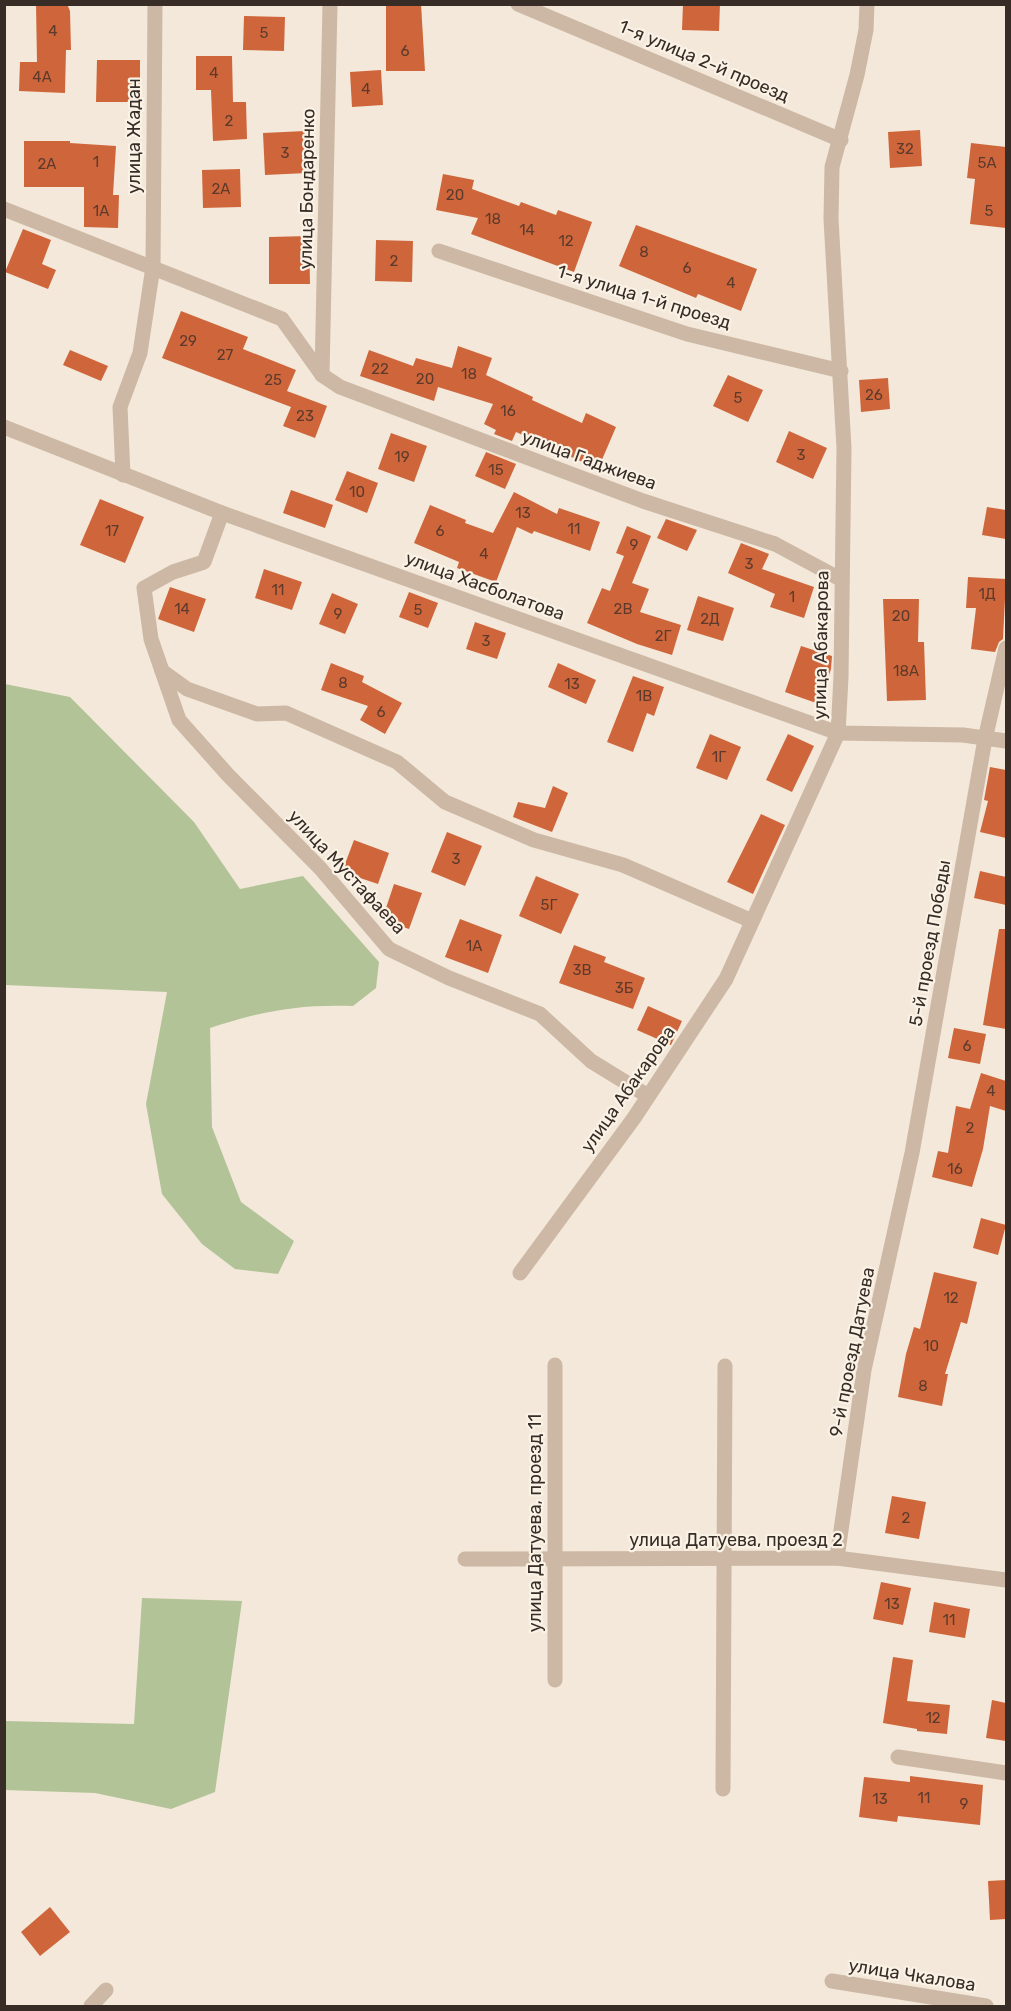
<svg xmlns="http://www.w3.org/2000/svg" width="1011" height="2011" font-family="Rubik,sans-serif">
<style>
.green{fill:#b3c398}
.building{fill:#cf663b}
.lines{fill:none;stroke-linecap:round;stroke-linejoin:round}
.street{stroke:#ccb8a4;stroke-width:15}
.labels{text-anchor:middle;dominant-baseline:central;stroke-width:4.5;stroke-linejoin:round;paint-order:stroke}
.number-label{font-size:15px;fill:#5d3a2b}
.street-label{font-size:18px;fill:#372c26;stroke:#fbf2e6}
</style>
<rect width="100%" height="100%" fill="#f3e8d9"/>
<g class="green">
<path d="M5,684L70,697L194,822L240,889L303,876L379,962L376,988L353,1006C299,1004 262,1011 210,1028L212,1127L241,1202L294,1241L278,1274L235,1269L202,1244L162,1194L146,1104L167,992L5,985Z"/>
<path d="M142,1598L242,1601L215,1792L171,1809L95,1793L5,1790V1721L134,1724Z"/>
</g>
<g class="building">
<path d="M36,4H67L70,11L71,50H66L65,93L19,91L20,62H37Z"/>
<path d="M386,4H421L425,71H386Z"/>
<path d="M683,4H720L719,31L682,30Z"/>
<path d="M244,16L285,17L284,51L243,50Z"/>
<path d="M196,56H232L233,102H246L247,139L213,141L211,90H196Z"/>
<path d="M97,60H140V102H96Z"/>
<path d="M381,70L383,105L352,107L350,72Z"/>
<path d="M920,130L922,166L890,168L888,132Z"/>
<path d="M305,131L307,173L265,175L263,133Z"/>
<path d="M24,141H70V143L116,146L113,195H119L118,228L84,227V187H24Z"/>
<path d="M971,143L1006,147V228L970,224L975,179L967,178Z"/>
<path d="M240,169L241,207L203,208L202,170Z"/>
<path d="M443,174L474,180L472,189L519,206L521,202L556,215L558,210L592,222L574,272L471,234L478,218L436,210Z"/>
<path d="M636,225L757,269L741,311L698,294L696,298L619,266Z"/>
<path d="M23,229L51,240L42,264L56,270L48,289L5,272Z"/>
<path d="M309,236L310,284H269V237Z"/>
<path d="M376,240L413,241L412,282L375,281Z"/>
<path d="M181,311L248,337L243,349L296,370L287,391L327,406L315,438L283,426L291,407L162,358Z"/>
<path d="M458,346L492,358L486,375L533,397L532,400L582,423L586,413L616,427L598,469L516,432L512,441L494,434L496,430L484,424L493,404L438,387L434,401L360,376L369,350L413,366L416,358L452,368Z"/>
<path d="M70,350L108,366L101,381L63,365Z"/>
<path d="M728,375L763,390L748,422L713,406Z"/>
<path d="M888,378L890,409L861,412L859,380Z"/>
<path d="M789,431L827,448L813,479L776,462Z"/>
<path d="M391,433L427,446L414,482L378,469Z"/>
<path d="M486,452L516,464L505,489L475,476Z"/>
<path d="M347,471L378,483L367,513L335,500Z"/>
<path d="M291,490L333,505L325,528L283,513Z"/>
<path d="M514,492L557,514L559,508L600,522L590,551L534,531L532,534L517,527L496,582L457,568L459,562L414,543L430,505L466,520L465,523L493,533Z"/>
<path d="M100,499L144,517L125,563L80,545Z"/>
<path d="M987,507L1006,510V539L982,535Z"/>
<path d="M666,519L697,530L687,551L657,538Z"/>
<path d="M627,526L651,536L632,583L649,589L640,612L681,625L672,655L637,644L587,623L602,588L610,591L624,556L616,553Z"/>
<path d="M741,543L769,554L762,569L814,587L804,618L770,607L775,594L728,573Z"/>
<path d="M264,569L302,582L292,610L255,598Z"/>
<path d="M968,577L1006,579L1003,639L999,642L995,652L971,649L976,608H966Z"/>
<path d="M170,587L206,599L194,632L158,619Z"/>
<path d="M409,592L438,603L428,628L399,617Z"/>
<path d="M332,593L358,604L345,634L319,624Z"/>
<path d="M698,596L734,608L723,641L687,630Z"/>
<path d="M883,599H919L918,642H924L926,700L887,701Z"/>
<path d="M475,622L506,633L497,659L466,649Z"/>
<path d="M801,646L832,656L831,669L819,704L785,692Z"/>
<path d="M331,663L364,676L362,682L402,703L385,734L360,720L368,706L321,690Z"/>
<path d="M558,663L596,680L586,704L548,687Z"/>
<path d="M633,676L664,687L654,716L647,713L633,752L607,742Z"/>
<path d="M710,734L741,747L727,780L696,768Z"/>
<path d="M788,734L814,746L792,792L766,780Z"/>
<path d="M990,767L1006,770V838L980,832L988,801L984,800Z"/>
<path d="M553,786L568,793L552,832L513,817L518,802L545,808Z"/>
<path d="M761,814L785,825L753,894L727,882Z"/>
<path d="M447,832L482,846L465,886L431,872Z"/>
<path d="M354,840L389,853L378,884L342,872Z"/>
<path d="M980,871L1006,877V905L974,898Z"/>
<path d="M536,876L579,894L561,934L519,916Z"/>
<path d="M394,884L422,893L409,929L382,920Z"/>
<path d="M460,919L502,935L488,973L445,957Z"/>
<path d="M999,929H1006V1029L983,1025Z"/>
<path d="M574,945L606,957L604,962L645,978L633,1009L559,983Z"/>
<path d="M648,1006L682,1021L671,1045L637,1030Z"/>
<path d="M954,1028L986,1034L980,1064L948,1058Z"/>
<path d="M981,1073L1006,1081V1111L990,1106L983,1149L972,1187L932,1177L938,1151L948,1153L956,1106L970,1109Z"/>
<path d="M981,1218L1006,1225L998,1255L973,1248Z"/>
<path d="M934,1272L977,1282L967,1324L961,1322L945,1374H948L942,1406L898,1397L906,1354L914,1327L920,1329Z"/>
<path d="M892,1496L926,1502L919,1539L885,1533Z"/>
<path d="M881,1582L911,1588L903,1625L873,1619Z"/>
<path d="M934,1602L970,1609L965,1638L929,1632Z"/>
<path d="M893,1657L913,1660L907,1701L950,1705L947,1734L917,1731V1729L883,1723Z"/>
<path d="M992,1700L1006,1703V1741L986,1738Z"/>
<path d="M910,1776L983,1785L980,1825L898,1816L897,1822L859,1817L864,1777L910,1782Z"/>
<path d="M1006,1880V1919L990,1920L988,1881Z"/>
<path d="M50,1907L70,1932L40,1956L21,1932Z"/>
</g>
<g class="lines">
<g class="street">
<path d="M518,4L841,140"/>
<path d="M4,209L282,319L322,375L340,387L643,501L775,544L842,580"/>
<path d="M439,251L687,334L841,371"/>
<path d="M322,375L330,4"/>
<path d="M4,427L222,513L838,733L963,735L1006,741"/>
<path d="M123,475L120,407L140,353L153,267L155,4"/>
<path d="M222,513L204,562L173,572L144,588L151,639L179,720L228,775L320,868L389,949L449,978L540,1014L591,1061L648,1096"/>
<path d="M162,671L187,689L257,714L286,713L397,762L445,802L534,840L623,865L752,921"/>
<path d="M520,1273L634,1118L726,979L838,733L841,677L844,448L831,219L832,167L857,75L866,30L867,4"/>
<path d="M837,1558L864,1370L912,1153L985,739L1006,648"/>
<path d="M465,1559L837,1558L1006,1580"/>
<path d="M555,1680V1365"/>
<path d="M898,1757L1006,1773"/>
<path d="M723,1789L725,1366"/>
<path d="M832,1981L986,2006"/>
<path d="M91,2006L106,1990"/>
</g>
</g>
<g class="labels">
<g class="number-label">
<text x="53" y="31">4</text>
<text x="264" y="33">5</text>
<text x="405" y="51">6</text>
<text x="214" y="73">4</text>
<text x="42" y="77">4А</text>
<text x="366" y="89">4</text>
<text x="229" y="121">2</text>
<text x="905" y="149">32</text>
<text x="285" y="153">3</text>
<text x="96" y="162">1</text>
<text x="987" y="163">5А</text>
<text x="47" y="164">2А</text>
<text x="221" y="189">2А</text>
<text x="455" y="195">20</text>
<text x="101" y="211">1А</text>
<text x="989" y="211">5</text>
<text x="493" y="219">18</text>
<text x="527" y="230">14</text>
<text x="566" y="241">12</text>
<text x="644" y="252">8</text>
<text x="394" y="261">2</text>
<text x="687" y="268">6</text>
<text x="731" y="283">4</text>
<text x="188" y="341">29</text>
<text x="225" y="355">27</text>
<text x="380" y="369">22</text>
<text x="469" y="374">18</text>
<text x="425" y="379">20</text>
<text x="273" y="380">25</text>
<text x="874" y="395">26</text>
<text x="738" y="398">5</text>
<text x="508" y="411">16</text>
<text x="305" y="416">23</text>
<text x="801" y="455">3</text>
<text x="402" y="457">19</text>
<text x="496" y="470">15</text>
<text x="357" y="492">10</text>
<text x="523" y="513">13</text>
<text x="574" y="529">11</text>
<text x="112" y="531">17</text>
<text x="440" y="531">6</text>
<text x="634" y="545">9</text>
<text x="484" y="554">4</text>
<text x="749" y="564">3</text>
<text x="278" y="590">11</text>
<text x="987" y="594">1Д</text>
<text x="792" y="597">1</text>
<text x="182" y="609">14</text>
<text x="623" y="609">2В</text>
<text x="418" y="610">5</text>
<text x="338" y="614">9</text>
<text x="901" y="616">20</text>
<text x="710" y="619">2Д</text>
<text x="663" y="636">2Г</text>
<text x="486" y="641">3</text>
<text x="906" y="671">18А</text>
<text x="343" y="683">8</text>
<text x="572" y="684">13</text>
<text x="644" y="696">1В</text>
<text x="381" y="712">6</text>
<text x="719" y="757">1Г</text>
<text x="456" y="859">3</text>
<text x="549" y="905">5Г</text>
<text x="474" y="946">1А</text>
<text x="582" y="970">3В</text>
<text x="624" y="988">3Б</text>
<text x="967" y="1046">6</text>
<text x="991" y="1091">4</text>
<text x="970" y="1128">2</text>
<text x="955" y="1169">16</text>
<text x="951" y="1298">12</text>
<text x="931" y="1346">10</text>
<text x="923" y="1386">8</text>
<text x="906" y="1518">2</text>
<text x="892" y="1604">13</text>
<text x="949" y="1620">11</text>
<text x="933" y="1718">12</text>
<text x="924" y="1798">11</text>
<text x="880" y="1799">13</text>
<text x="964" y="1804">9</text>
</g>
<g class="street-label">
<text transform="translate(704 61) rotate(23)">1-я улица 2-й проезд</text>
<text transform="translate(134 136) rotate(-90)">улица Жадан</text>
<text transform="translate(307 189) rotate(-89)">улица Бондаренко</text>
<text transform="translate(644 297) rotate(17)">1-я улица 1-й проезд</text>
<text transform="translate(589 460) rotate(20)">улица Гаджиева</text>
<text transform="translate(485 586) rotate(20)">улица Хасболатова</text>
<text transform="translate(821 645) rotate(-89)">улица Абакарова</text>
<text transform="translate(347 872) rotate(47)">улица Мустафаева</text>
<text transform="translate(930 943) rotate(-80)">5-й проезд Победы</text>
<text transform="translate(628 1089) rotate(-55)">улица Абакарова</text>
<text transform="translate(852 1352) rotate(-79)">9-й проезд Датуева</text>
<text transform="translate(535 1523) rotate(-90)">улица Датуева, проезд 11</text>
<text x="736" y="1540">улица Датуева, проезд 2</text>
<text transform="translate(912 1975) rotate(9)">улица Чкалова</text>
</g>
</g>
<rect width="1011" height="2011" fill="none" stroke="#372c26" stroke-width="12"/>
</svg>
